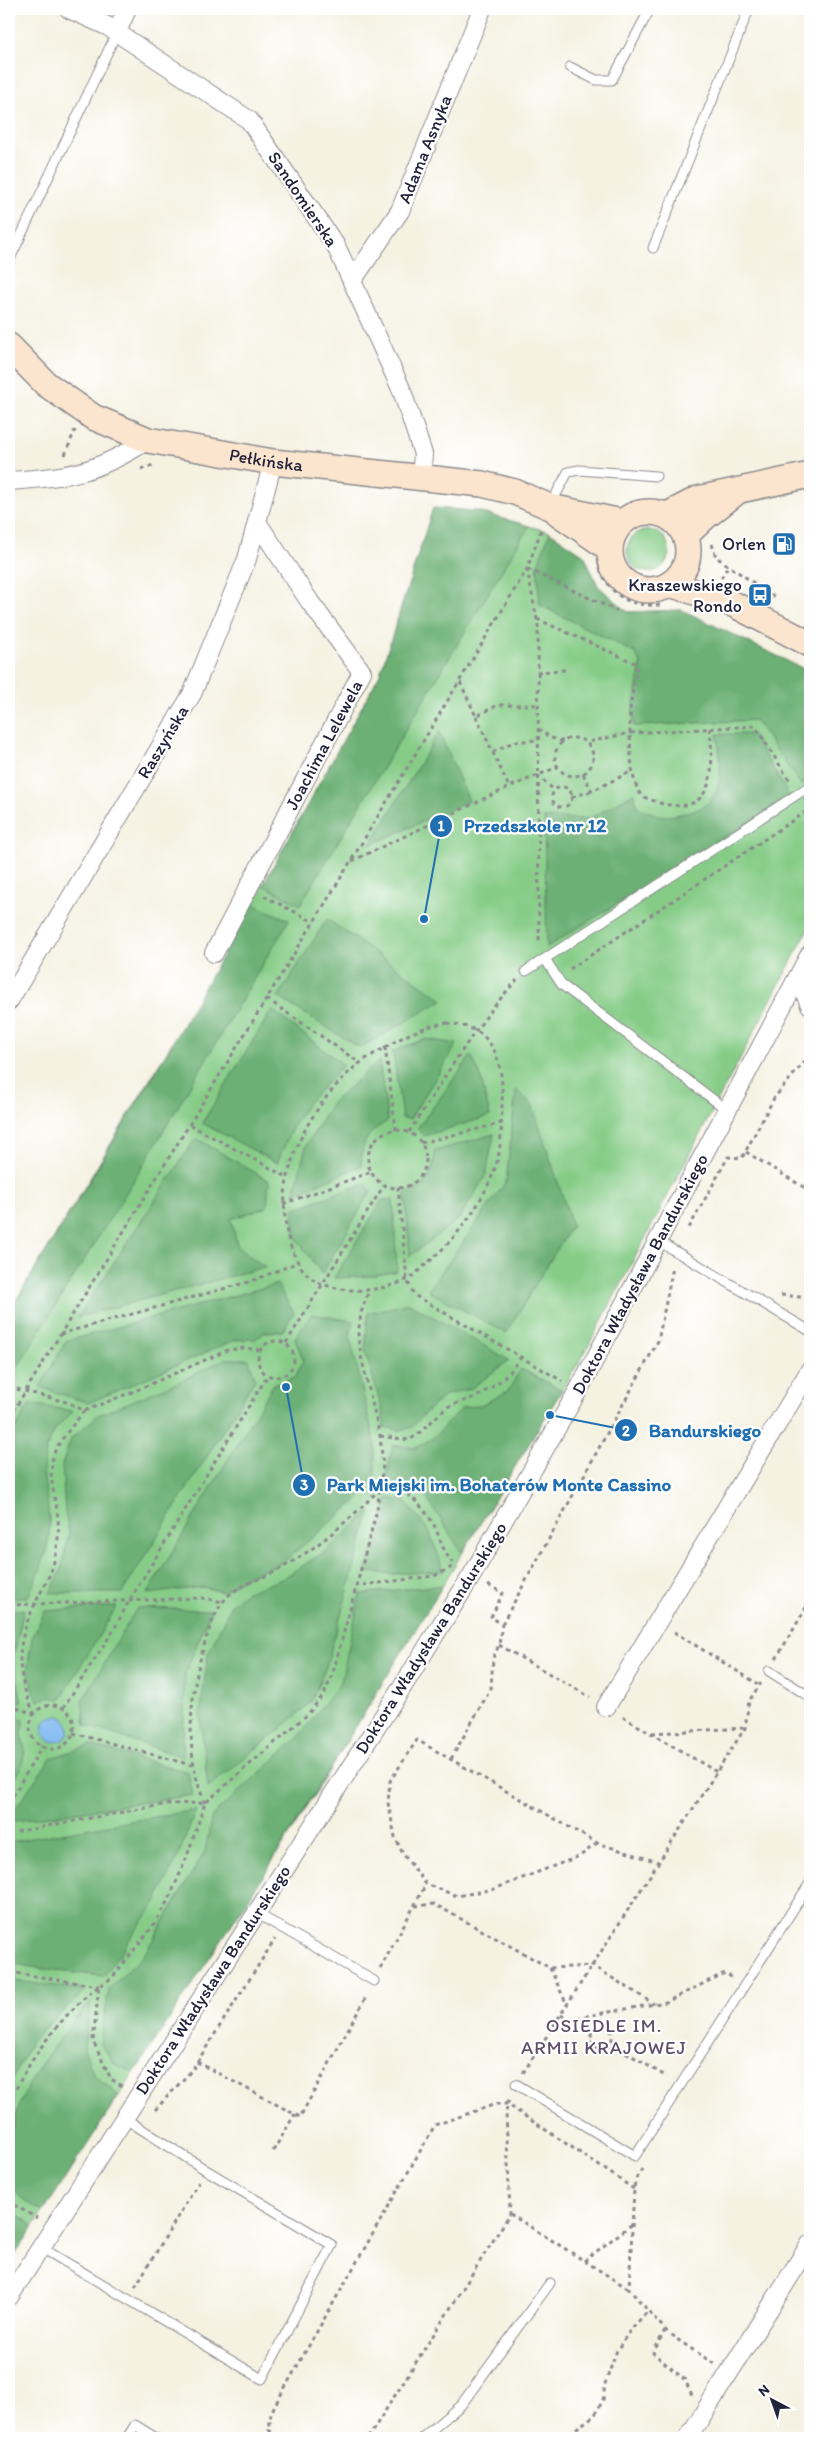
<svg xmlns="http://www.w3.org/2000/svg" width="819" height="2447" font-family="Itim,sans-serif">
<style>
.green{fill:#86cc87;stroke:#547761}
.forest{fill:#6cb074;stroke:#476958}
.water{fill:#80baf2;stroke:#516e96}
.lines{fill:none;stroke-linecap:round;stroke-linejoin:round}
.lane-casing{stroke:#8c8a8e;stroke-width:11}
.street-casing{stroke:#8c8a8e;stroke-width:20}
.secondary-casing{stroke:#8c8a8e;stroke-width:28}
.path{stroke:#8c8a8e;stroke-width:3;stroke-dasharray:4 4;stroke-linecap:butt}
.lane{stroke:#fff;stroke-width:9}
.street{stroke:#fff;stroke-width:18}
.secondary{stroke:#fbe5cf;stroke-width:25}
.labels{text-anchor:middle;dominant-baseline:central;stroke-width:4.5;stroke-linejoin:round;paint-order:stroke}
.street-label{font-size:18px;fill:#22223b;stroke:#fff}
.poi-label{font-size:18px;fill:#22223b;stroke:#fff;text-anchor:end}
.neighbourhood-label{font-size:19px;letter-spacing:1px;fill:#5f4e68;stroke:#fff}
.leader{fill:none;stroke:#1f6fb2;stroke-width:2}
.callout-dot{fill:#1f6fb2;stroke:#fff;stroke-width:2}
.mark-label{font-size:15px;text-anchor:middle;font-weight:bold;fill:#fff}
.callout-label{font-size:19px;text-anchor:middle;font-weight:bold;fill:#1f6fb2;stroke:#fff;stroke-width:4.5;stroke-linejoin:round;paint-order:stroke}
</style>
<rect width="100%" height="100%" fill="#fff"/>
<filter id="ink" filterUnits="userSpaceOnUse"><feTurbulence type="fractalNoise" baseFrequency=".02" numOctaves="2"/><feDisplacementMap in="SourceGraphic" scale="10" xChannelSelector="R" yChannelSelector="G"/><feConvolveMatrix kernelMatrix="1 2 1 2 8 2 1 2 1" color-interpolation-filters="sRGB"/></filter>
<filter id="wash" filterUnits="userSpaceOnUse"><feTurbulence type="fractalNoise" baseFrequency=".0096" numOctaves="4" result="noise"/><feDisplacementMap in="SourceGraphic" scale="20" xChannelSelector="R" yChannelSelector="G"/><feGaussianBlur stdDeviation="1.12" result="paint"/><feColorMatrix in="noise" values="0 0 0 0 0 0 0 0 0 0 0 0 0 0 0 0 0 1.4 0 .05"/><feComposite in="paint" operator="in"/></filter>
<g filter="url(#wash)">
<rect width="100%" height="100%" fill="#f5f2e2"/>
<g class="green">
<path d="M433,508L476,511L550,532L584,555L598,586L628,612L682,610L810,672V926L584,1354L291,1833L9,2264V1312L209,982L380,674Z"/>
<circle cx="648" cy="551" r="21"/>
</g>
<g class="forest">
<path d="M433,508L476,511L529,526L300,905L263,885L380,674Z"/>
<path d="M550,532L584,555L598,586L628,612L682,610L810,672V779L801,785L755,720L634,726L633,708L641,664L635,653L540,605L537,566Z"/>
<path d="M439,732L469,801L370,845Z"/>
<path d="M717,734H752L790,797L547,947L544,818L589,819L634,793L638,807C660,817 666,819 690,811C694,810 700,809 704,806C726,793 720,755 717,734Z"/>
<path d="M252,904L289,920L139,1172L18,1366L9,1360V1312L154,1075Z"/>
<path d="M327,919L443,1000L360,1048L278,997Z"/>
<path d="M272,1010L344,1065L306,1105L292,1128L277,1163L202,1123Z"/>
<path d="M425,1039L457,1044L410,1119L402,1118L393,1051Z"/>
<path d="M471,1056L480,1074L490,1116L424,1136L417,1129Z"/>
<path d="M379,1061L388,1121C366,1133 362,1142 361,1166L294,1194L306,1146L332,1103Z"/>
<path d="M516,1090L532,1104L572,1225L506,1333L428,1291L506,1182Z"/>
<path d="M494,1134L486,1175L460,1218L410,1256L405,1194C428,1184 433,1176 435,1151Z"/>
<path d="M196,1138L269,1181L267,1207L231,1219L238,1248L265,1267L78,1317Z"/>
<path d="M365,1183L371,1191L322,1274L295,1236L293,1209Z"/>
<path d="M393,1199L397,1271L372,1276L334,1278L382,1200Z"/>
<path d="M277,1284L294,1313L283,1331L265,1332L255,1339L235,1340L88,1403L40,1387L66,1341Z"/>
<path d="M409,1303L509,1360L472,1388L446,1395L428,1410L412,1427L401,1430L384,1427L383,1413L365,1350L368,1313Z"/>
<path d="M312,1314L353,1321L350,1337L375,1444V1476L363,1495L283,1562L248,1576L223,1592L203,1587L147,1594L273,1385L295,1377L303,1360L295,1338Z"/>
<path d="M225,1359H249L255,1379L122,1593H50L61,1571L69,1533L65,1512L62,1465L71,1439L98,1415L181,1381Z"/>
<path d="M521,1369L562,1390L462,1553L425,1495L407,1483L385,1481L393,1445L415,1448L433,1438L463,1407L479,1406L508,1391Z"/>
<path d="M30,1404L73,1411C67,1418 57,1425 53,1434C33,1470 52,1498 49,1535C47,1556 37,1578 28,1597L9,1599V1439Z"/>
<path d="M388,1498L405,1501L429,1531L444,1571L393,1574L366,1572Z"/>
<path d="M370,1512L326,1667L311,1702L276,1733L208,1787L200,1716L208,1654L232,1603L247,1592L282,1579L327,1550Z"/>
<path d="M443,1585L264,1875L134,2073L114,2063L100,2044L109,1989L144,1955L205,1851L212,1816L296,1740L341,1682L360,1594Z"/>
<path d="M117,1606L61,1699L48,1697L38,1701L27,1670L32,1638L45,1611Z"/>
<path d="M137,1608L211,1610L185,1674L183,1757L85,1725L82,1701Z"/>
<path d="M24,1609L13,1659L22,1702L9,1698V1611Z"/>
<path d="M9,1714L24,1720L22,1736L25,1750L21,1769L9,1788Z"/>
<path d="M91,1745L188,1772L193,1795L9,1822V1817L51,1758Z"/>
<path d="M196,1810L179,1854L156,1902L104,1976L55,1971L9,1963V1842Z"/>
<path d="M9,1980L86,1990L32,2040L9,2086Z"/>
<path d="M91,2001L84,2048L93,2074L119,2096L44,2211C37,2207 26,2204 21,2198C10,2186 9,2174 9,2159C9,2096 52,2047 91,2001Z"/>
<path d="M9,2209L34,2226L9,2264Z"/>
</g>
<circle class="water" cx="56" cy="1729" r="13"/>
</g>
<g filter="url(#ink)">
<g class="lines">
<defs>
<g id="lane">
<path d="M570,67L596,80H612L650,9"/>
<path d="M653,248L749,9"/>
<path d="M9,261L117,32"/>
<path d="M551,504L568,472L579,470L656,476"/>
<path d="M545,959L562,985L727,1110"/>
<path d="M526,971L810,786"/>
<path d="M658,1241L810,1331"/>
<path d="M769,1671L810,1697"/>
<path d="M256,1913L374,1981"/>
<path d="M516,2084L635,2156L810,1883"/>
<path d="M42,2248L262,2379L332,2245L206,2170L124,2118"/>
<path d="M127,2438L135,2425L156,2438"/>
<path d="M422,2438L461,2405L550,2283"/>
</g>
<g id="street">
<path d="M69,9L107,26L249,120L336,246L402,391L423,454L421,478"/>
<path d="M117,32L127,9"/>
<path d="M352,281L400,211L482,9"/>
<path d="M9,481C70,477 96,473 148,440"/>
<path d="M214,953L362,672L310,602L257,522"/>
<path d="M798,977L810,1005"/>
<path d="M9,1001L192,694L247,559L273,462"/>
<path d="M606,1707L810,1370"/>
<path d="M9,2297L408,1678L472,1575L579,1389L810,954"/>
<path d="M688,2438L810,2244"/>
</g>
<g id="secondary">
<path id="s1" d="M9,346L46,384L93,417L148,440L273,462L482,484L515,492L550,507L622,522"/>
<circle cx="649" cy="551" r="39"/>
<path d="M558,513L610,549"/>
<path d="M667,515L698,499L810,475"/>
<path d="M685,536L705,517L734,494"/>
<path d="M670,584L735,605L810,644"/>
</g>
</defs>
<use href="#lane" class="lane-casing"/>
<use href="#street" class="street-casing"/>
<use href="#secondary" class="secondary-casing"/>
<g class="path">
<path d="M65,455L75,430"/>
<path d="M141,469L154,465"/>
<path d="M712,544L716,557L776,598"/>
<path d="M527,569L538,625L539,944"/>
<path d="M528,569L617,611"/>
<path d="M600,569C612,597 630,607 660,605"/>
<path d="M721,578L728,566"/>
<path d="M537,619L637,664L630,709V733L588,742"/>
<path d="M537,672L565,670"/>
<path d="M460,682L476,716L498,705H537"/>
<path d="M476,716L509,787"/>
<path d="M710,728C713,766 718,818 660,803C652,800 641,798 638,790C630,773 631,751 630,733L755,726L791,783"/>
<path d="M538,729L551,738L563,741"/>
<circle cx="574" cy="757" r="19"/>
<path d="M493,752L513,742L537,740"/>
<path d="M583,774L592,791L632,771"/>
<path d="M537,775L554,790"/>
<circle cx="562" cy="797" r="10"/>
<path d="M572,797L592,791"/>
<path d="M352,861L509,787L558,767"/>
<path d="M264,896L314,922"/>
<path d="M570,969L810,809"/>
<path d="M267,999L360,1063"/>
<path d="M447,1023C462,1025 478,1028 488,1041C502,1058 503,1086 502,1107C501,1127 502,1149 495,1168C481,1207 455,1240 424,1266C418,1271 412,1278 406,1280C380,1292 346,1294 320,1283C303,1277 292,1254 288,1237C273,1175 308,1108 355,1067C363,1060 374,1054 384,1048C404,1036 423,1026 447,1023Z"/>
<path d="M385,1047L396,1130"/>
<path d="M805,1061L810,1062"/>
<path d="M190,1125L287,1177"/>
<circle cx="397" cy="1159" r="29"/>
<path d="M409,1132C443,1081 474,1026 517,980"/>
<path d="M421,1143L502,1123"/>
<path d="M746,1152L810,1191"/>
<path d="M398,1187L407,1280L414,1295L562,1381"/>
<path d="M283,1204L371,1172"/>
<path d="M689,1228L728,1157L742,1158L774,1098L805,1061L810,1049"/>
<path d="M781,1295L810,1298"/>
<path d="M60,1334L252,1281L299,1262"/>
<circle cx="276" cy="1359" r="18"/>
<path d="M286,1343L384,1185"/>
<path d="M9,1387L70,1403L84,1411L137,1390L228,1350L244,1348L260,1350"/>
<path d="M9,1418L337,884L527,569L542,528"/>
<path d="M380,1436L409,1440L417,1435L447,1407L478,1396L495,1385L510,1372L520,1358"/>
<path d="M355,1586L434,1576L454,1566"/>
<path d="M9,1605L203,1598L223,1602"/>
<path d="M502,1624L658,1341L673,1267"/>
<path d="M674,1632L758,1684"/>
<path d="M499,1645L590,1697"/>
<path d="M776,1659L810,1601"/>
<path d="M9,1705L34,1714"/>
<circle cx="52" cy="1727" r="22"/>
<path d="M63,1708L113,1631L129,1601L268,1375"/>
<path d="M35,1715C15,1672 15,1645 36,1602C41,1591 49,1579 52,1568C58,1551 60,1529 57,1511C54,1492 47,1470 55,1451C62,1437 75,1423 84,1411"/>
<path d="M623,1717L717,1772"/>
<path d="M73,1733L195,1766"/>
<path d="M652,1733L745,1728"/>
<path d="M451,1759L491,1688L493,1658L499,1645L502,1624L491,1617L503,1593L488,1585"/>
<path d="M9,1803L42,1746"/>
<path d="M205,1803C183,1753 190,1690 206,1639C211,1624 217,1607 228,1596C243,1582 266,1578 282,1568C319,1547 350,1519 380,1489C385,1489 390,1488 395,1489C411,1492 428,1513 435,1527C441,1541 444,1555 455,1565"/>
<path d="M9,1833L167,1804L205,1803"/>
<path d="M597,1843L580,1856L494,1889L457,1896L426,1884L403,1854L395,1837L388,1803L390,1781L417,1740L597,1843L658,1862"/>
<path d="M415,1906L434,1904L550,1968L593,1966L654,2004"/>
<path d="M550,1968L567,2005"/>
<path d="M380,1969L426,1884"/>
<path d="M9,1972L99,1986"/>
<path d="M561,2015L591,2032L602,2026L612,2032V2046L603,2051L592,2045L591,2032"/>
<path d="M569,2019L666,2002L725,1973L733,1978"/>
<path d="M612,2044L667,2077"/>
<path d="M197,2062L300,2117L367,1995"/>
<path d="M523,2073L745,1728L749,1701L761,1683"/>
<path d="M122,2086L111,2079L93,2041L99,1986L112,1978L153,1926L170,1897L186,1859L205,1803L308,1714L324,1694L332,1676L377,1510L383,1465L380,1436L361,1356L358,1335L361,1313L369,1290"/>
<path d="M9,2103C30,2058 59,2017 99,1986"/>
<path d="M155,2110L192,2070L275,1939"/>
<path d="M273,2151L295,2114"/>
<path d="M642,2169L635,2181L634,2189L629,2289L668,2333L714,2364"/>
<path d="M9,2199L14,2205L37,2218"/>
<path d="M510,2214L629,2289"/>
<path d="M584,2261L631,2225"/>
<path d="M135,2287L199,2182"/>
<path d="M665,2330L653,2353L685,2380L692,2395"/>
<path d="M277,2438L269,2430L271,2413L275,2405L435,2125L496,2104H507L634,2189"/>
<path d="M368,2438L510,2214L506,2112L509,2098"/>
<path d="M563,2438L595,2415L603,2400L605,2384L617,2350L631,2329L648,2311"/>
</g>
<use href="#lane" class="lane"/>
<use href="#street" class="street"/>
<use href="#secondary" class="secondary"/>
</g>
</g>
<defs>
<symbol id="fuel-square" viewBox="-11 -11 22 22"><rect x="-9" y="-9" width="18" height="18" rx="4" fill="#1f6fb2" stroke="#fff"/><path d="M-5.5-6h7V0h2V4h1.3V-2.5L3-4.5l.8-.8L6-3V5H2.5V1h-1V6h-7ZM-4.2-4.7v3.2H.2V-4.7Z" fill="#fff"/></symbol>
<symbol id="bus-square" viewBox="-11 -11 22 22"><rect x="-9" y="-9" width="18" height="18" rx="4" fill="#1f6fb2" stroke="#fff"/><path d="M-5-6H5V4H4V6H2V4H-2V6H-4V4H-5ZM-3.5-4V0h7V-4ZM-3.5 1.2v1.5H-2V1.2ZM2 1.2v1.5H3.5V1.2Z" fill="#fff"/></symbol>
</defs>
<g fill-rule="evenodd">
<use href="#fuel-square" x="770" y="530" width="28" height="28"/>
<use href="#bus-square" x="746" y="581" width="28" height="28"/>
</g>
<g class="labels">
<g class="street-label">
<text transform="translate(425 149) rotate(-68)">Adama Asnyka</text>
<text transform="translate(303 199) rotate(56)">Sandomierska</text>
<text stroke="none"><textPath href="#s1" startOffset="290">Pełkińska</textPath></text>
<text transform="translate(163 742) rotate(-59)">Raszyńska</text>
<text transform="translate(324 745) rotate(-62)">Joachima Lelewela</text>
<text transform="translate(640 1274) rotate(-62)">Doktora Władysława Bandurskiego</text>
<text transform="translate(431 1638) rotate(-58)">Doktora Władysława Bandurskiego</text>
<text transform="translate(213 1980) rotate(-57)">Doktora Władysława Bandurskiego</text>
</g>
<g class="poi-label">
<text x="766" y="544">Orlen</text>
<text x="742" y="585">Kraszewskiego<tspan x="742" dy="21">Rondo</tspan></text>
</g>
<g class="neighbourhood-label">
<text x="604" y="2025">OSIEDLE IM.<tspan x="604" dy="22">ARMII KRAJOWEJ</tspan></text>
</g>
</g>
<path class="leader" d="M424 919L441 826M550 1415L626 1430M286 1387L304 1485"/>
<g class="callout-dot">
<circle cx="424" cy="919" r="5"/>
<circle cx="550" cy="1415" r="5"/>
<circle cx="286" cy="1387" r="5"/>
<circle cx="441" cy="826" r="12"/>
<circle cx="626" cy="1430" r="12"/>
<circle cx="304" cy="1485" r="12"/>
</g>
<g class="mark-label">
<text x="441" y="831">1</text>
<text x="626" y="1436">2</text>
<text x="304" y="1490">3</text>
</g>
<g class="callout-label">
<text x="535" y="832">Przedszkole nr 12</text>
<text x="705" y="1437">Bandurskiego</text>
<text x="499" y="1491">Park Miejski im. Bohaterów Monte Cassino</text>
</g>
<rect width="819" height="2447" fill="none" stroke="#fff" stroke-width="30"/>
<g transform="translate(772 2400) rotate(319)" stroke="#ffffff" stroke-width="4" paint-order="stroke">
<path d="M0-4L9 19L0 12L-9 19Z" fill="#22223b"/>
<text y="-8" font-size="14" font-weight="bold" text-anchor="middle" fill="#22223b">N</text>
</g>
</svg>
